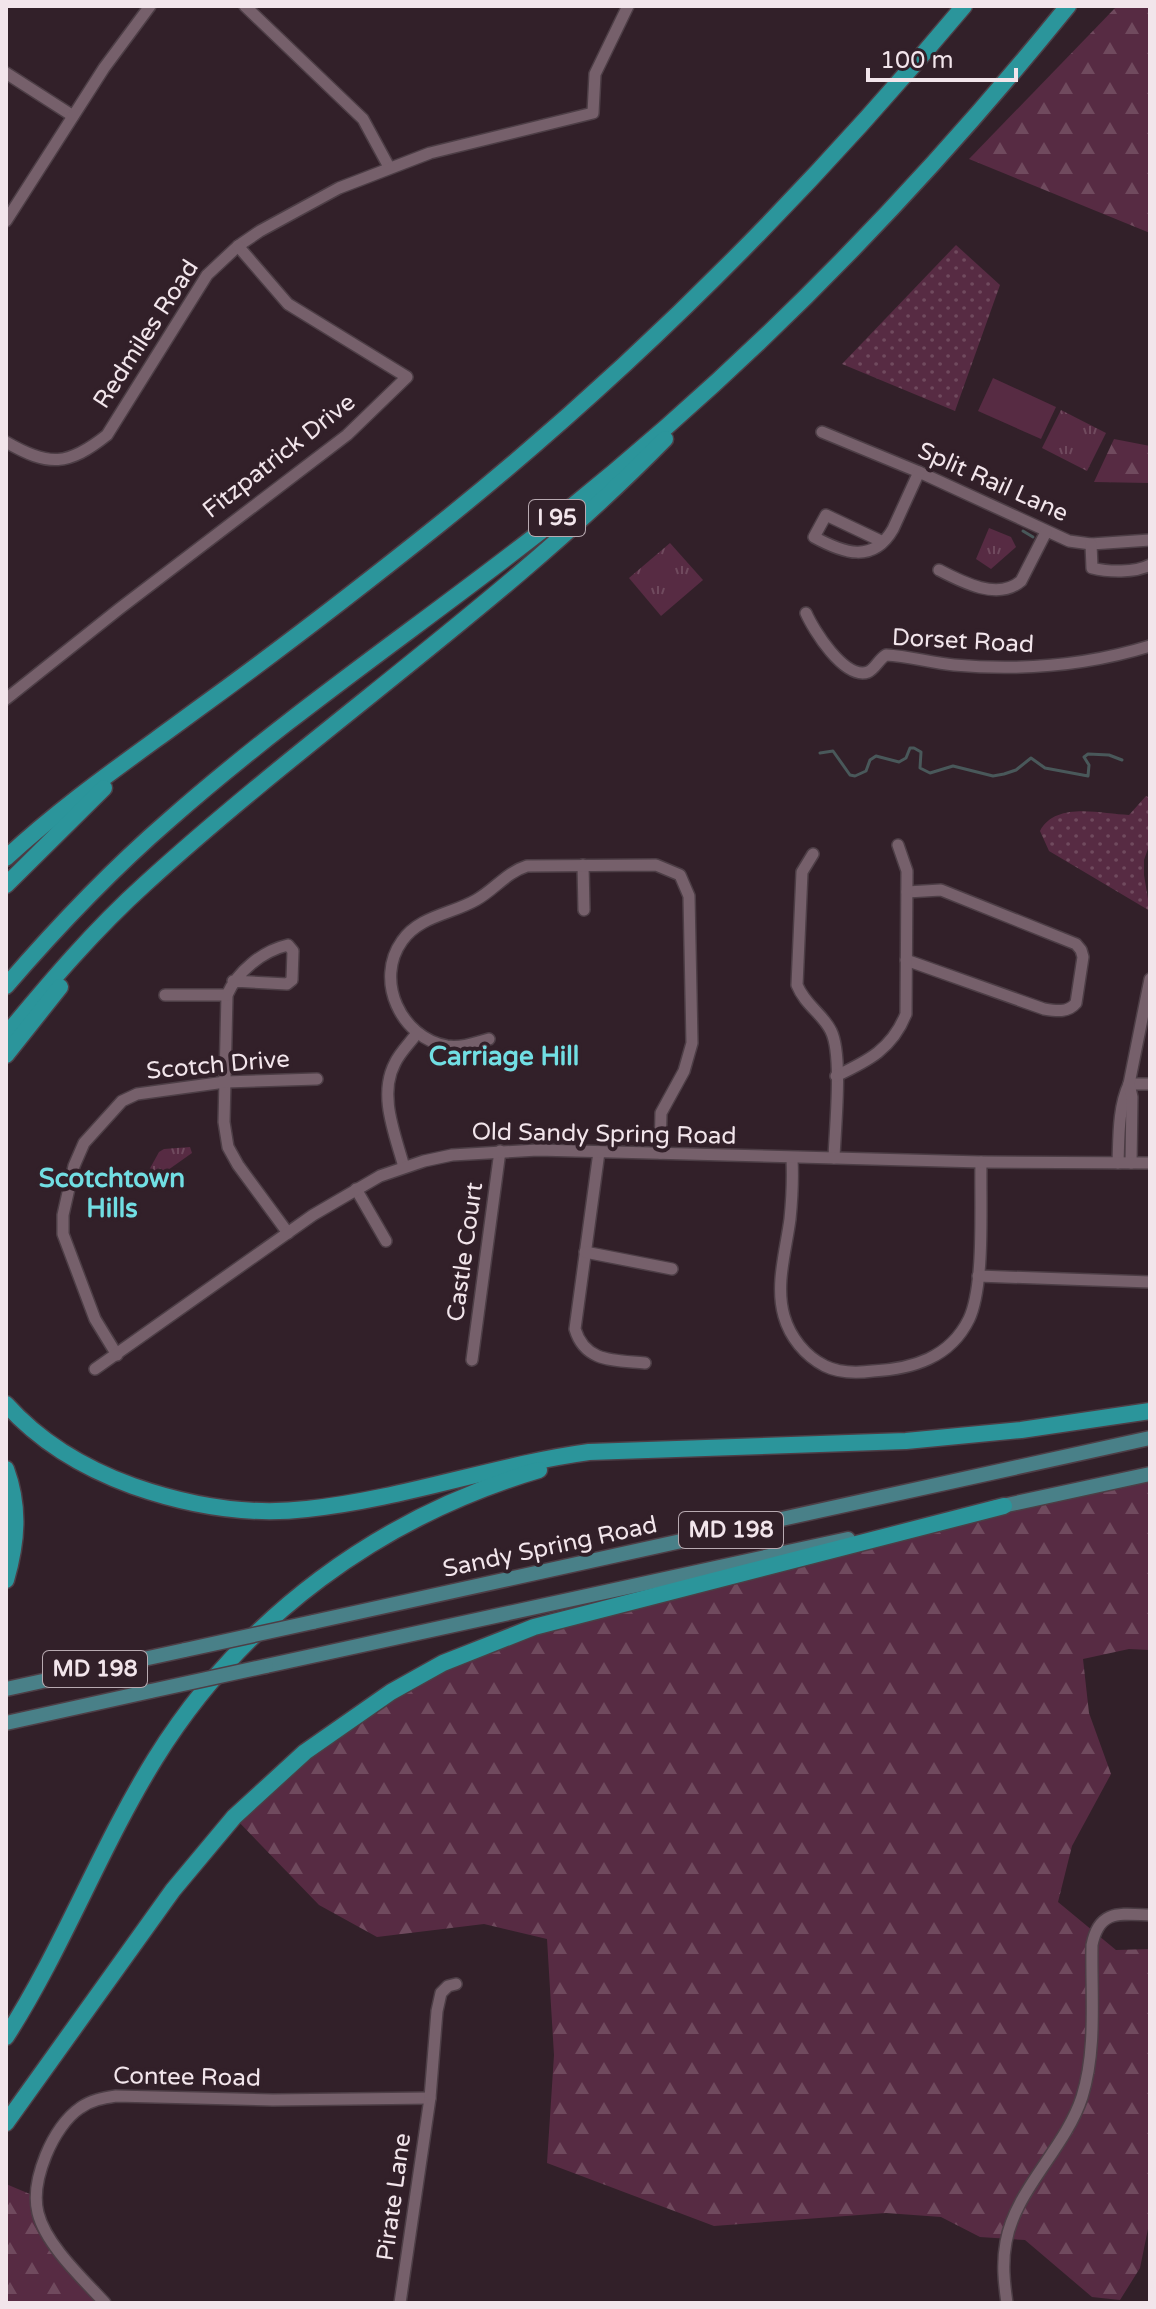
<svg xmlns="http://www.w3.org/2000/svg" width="1156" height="2309" font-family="'Varela Round',sans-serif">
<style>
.grass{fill:url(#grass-dots)}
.forest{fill:url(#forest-firs)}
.park{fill:url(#park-tufts)}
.pitch{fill:#572b43}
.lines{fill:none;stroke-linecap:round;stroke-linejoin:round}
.stream{stroke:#49585a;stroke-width:3}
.minor-casing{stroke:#4d3e46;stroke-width:14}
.major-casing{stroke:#4d3e46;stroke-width:17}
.highway-casing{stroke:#4d3e46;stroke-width:19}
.minor{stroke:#76606b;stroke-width:11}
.major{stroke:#498088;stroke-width:14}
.highway{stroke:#2b959b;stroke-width:16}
.major-bridge-casing{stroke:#4d3e46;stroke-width:17;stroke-linecap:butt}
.major-bridge{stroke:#498088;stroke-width:14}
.labels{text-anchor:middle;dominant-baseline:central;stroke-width:8;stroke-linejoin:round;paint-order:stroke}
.shield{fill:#322029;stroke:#b8aab1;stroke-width:2}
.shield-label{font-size:22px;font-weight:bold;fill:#f2e5eb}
.street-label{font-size:24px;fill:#f2e5eb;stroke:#322029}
.neighbourhood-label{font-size:26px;font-weight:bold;fill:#71dee3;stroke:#322029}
</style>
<defs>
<pattern id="grass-dots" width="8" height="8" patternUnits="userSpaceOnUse" patternTransform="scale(2)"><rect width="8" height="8" fill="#572b43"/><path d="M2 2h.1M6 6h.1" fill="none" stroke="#704a5e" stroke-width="1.8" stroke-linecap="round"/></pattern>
<pattern id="forest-firs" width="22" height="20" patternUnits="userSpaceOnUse" patternTransform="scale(2)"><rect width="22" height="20" fill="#572b43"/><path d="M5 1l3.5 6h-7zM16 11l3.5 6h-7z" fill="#704a5e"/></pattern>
<pattern id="park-tufts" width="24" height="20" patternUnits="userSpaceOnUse" patternTransform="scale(2)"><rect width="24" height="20" fill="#572b43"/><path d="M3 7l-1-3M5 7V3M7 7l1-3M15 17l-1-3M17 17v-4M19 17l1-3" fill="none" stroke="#704a5e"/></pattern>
</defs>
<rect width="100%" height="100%" fill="#322029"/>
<g class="grass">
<path d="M956,245L1000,285L955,411L842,364Z"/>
<path d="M1146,796L1150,798V843L1144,860V875L1150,911L1049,851L1040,831C1056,801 1101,814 1129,815Z"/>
</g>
<g class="forest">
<path d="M1117,6H1150V233L969,159Z"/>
<path d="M1114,439L1150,446V483L1094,482Z"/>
<path d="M1150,1474V1650L1129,1649L1083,1659L1089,1713L1111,1774L1072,1846L1058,1902L1116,1950L1150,1949V2219L1140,2268L1120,2300L1092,2297L1025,2240L980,2237L941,2217L886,2213L714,2226L547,2163L554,2055L547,1939L484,1924L377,1937L319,1905L234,1817L305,1752L491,1642Z"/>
<path d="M6,2184L37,2197L63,2257L103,2303H6Z"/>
</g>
<g class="park">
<path d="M1061,410L1106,433L1087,471L1042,448Z"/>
<path d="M989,528L1011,537L1016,547L991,569L976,559Z"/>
<path d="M670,543L703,580L661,616L629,578Z"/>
<path d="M190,1147L192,1153L144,1187L142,1183L159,1152L164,1149Z"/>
</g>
<path class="pitch" d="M993,378L1056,407L1041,439L978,411Z"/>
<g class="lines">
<g class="stream">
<path d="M1023,531L1033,537"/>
<path d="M820,753L833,751L850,775L855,776L866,771L870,760L876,756L899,762L906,758L910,748H914L921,752L920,768L930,773L953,766L993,776L1004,774L1016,770L1031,758L1045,768L1088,776L1089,765L1084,757L1088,754L1109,755L1122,760"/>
</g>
<defs>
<g id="minor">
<path d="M245,6L363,119L389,167"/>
<path d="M6,73L73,116"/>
<path d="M6,221L104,68L150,6"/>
<path d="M822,432L919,472L1069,541L1091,544L1150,540"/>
<path d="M6,442C49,467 68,466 107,435L207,275L238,246L260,231L339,188L430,153L593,113L595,74L628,6"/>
<path d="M883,542L826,515L814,537C843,553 873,564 893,529L919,472"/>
<path d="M1091,544L1092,568C1108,572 1135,573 1150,565"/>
<path d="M939,570C962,582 998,601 1021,581L1046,532"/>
<path d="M806,613C813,629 844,680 868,672C875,669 879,659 886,655C909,656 931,663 954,665C1021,671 1085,666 1150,646"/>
<path d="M6,699L119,609L347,435L407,377L288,304L238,246"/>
<path d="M813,854L802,872L797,985C805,1005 823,1014 831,1031C843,1055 835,1128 834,1158"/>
<path d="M583,865L584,910"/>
<path d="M906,960L1044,1009C1056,1011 1068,1013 1076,1003L1083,957L1081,950L1076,944L941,890L907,892"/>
<path d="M233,981L287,984L292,980L293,951L288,945C262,951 237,972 227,995L224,1122L228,1147L238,1165L288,1233"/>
<path d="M165,995H227"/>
<path d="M489,1039C475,1043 462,1048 447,1046C401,1038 374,980 402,941C419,916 452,914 476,900C494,890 507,872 527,866L656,865L680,875L689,896L692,1043L684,1071L661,1113L660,1153"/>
<path d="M836,1076C868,1061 892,1049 906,1014L907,871L898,845"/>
<path d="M1129,1084H1150"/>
<path d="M599,1152L575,1329C585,1363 615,1360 645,1363"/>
<path d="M792,1159C793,1179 792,1199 790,1219C786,1250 775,1285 784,1316C790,1337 805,1356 825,1366C839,1373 857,1373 873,1371C912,1369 950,1358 969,1319C985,1285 980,1203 981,1162"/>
<path d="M1118,1163C1119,1137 1118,1108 1129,1084"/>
<path d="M1131,1163L1132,1097L1129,1084L1150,979"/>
<path d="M404,1167C395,1134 378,1095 395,1063C400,1052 410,1043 417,1033"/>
<path d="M356,1189L386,1241"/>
<path d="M585,1252L672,1269"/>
<path d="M978,1276L1150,1282"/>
<path d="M117,1355L95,1319L63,1234V1215L74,1166L84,1143L122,1101L137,1094L225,1082L317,1079"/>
<path d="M472,1360L500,1151"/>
<path d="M95,1369L313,1215L380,1176L424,1161L452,1155L538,1150L981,1162L1150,1163"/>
<path d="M105,2303C83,2279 46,2245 38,2213C30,2181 53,2126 80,2108C91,2100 103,2098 116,2096L273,2100L430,2098"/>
<path d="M400,2303L430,2098L437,2011L441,1993L448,1986L456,1984"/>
<path d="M1007,2303C1004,2282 1002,2263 1006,2242C1015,2190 1065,2149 1082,2097C1097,2049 1091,1995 1092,1945C1099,1909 1120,1914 1150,1915"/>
</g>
<g id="major">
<path d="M993,1508L1150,1474"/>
<path d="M313,1622L1150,1438"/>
<path d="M266,1666L848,1539"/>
<path d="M6,1689L185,1650"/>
<path d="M6,1723L151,1691"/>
</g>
<g id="highway">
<path d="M6,858C65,803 130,759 195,711C278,651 361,587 441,523C634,368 805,196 964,6"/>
<path d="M6,885L104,788"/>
<path d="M6,986C57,927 110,871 169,820C289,714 423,624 549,525C741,373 914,196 1068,6"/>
<path d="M6,1035C50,982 94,930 145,884C314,730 505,602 665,439"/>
<path d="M6,1055L60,987"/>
<path d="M6,1404C40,1442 86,1469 133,1486C190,1506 248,1516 307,1509C403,1499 494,1465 589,1452L906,1441L1021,1430L1150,1411"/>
<path d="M6,1469C20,1507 17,1542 6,1580"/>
<path d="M6,2037C63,1948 100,1848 155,1759C243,1617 380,1517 539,1470"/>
<path d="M6,2123L173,1890L234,1817L305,1752L391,1692L443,1663L534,1627L1004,1506"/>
</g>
</defs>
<use href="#minor" class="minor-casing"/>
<use href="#major" class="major-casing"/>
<use href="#highway" class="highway-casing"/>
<use href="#minor" class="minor"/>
<use href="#major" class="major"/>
<use href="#highway" class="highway"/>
<defs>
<g id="major-bridge">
<path d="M185,1650L313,1622"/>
<path d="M151,1691L266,1666"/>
</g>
</defs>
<use href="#major-bridge" class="major-bridge-casing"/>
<use href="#major-bridge" class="major-bridge"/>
</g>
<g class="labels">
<g class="shield">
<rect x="529" y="500" width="56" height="36" rx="6"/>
<rect x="679" y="1512" width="104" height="36" rx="6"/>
<rect x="43" y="1651" width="104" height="36" rx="6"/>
</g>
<g class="shield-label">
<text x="557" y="518">I 95</text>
<text x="731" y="1530">MD 198</text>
<text x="95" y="1669">MD 198</text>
</g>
<g class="street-label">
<text transform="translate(146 334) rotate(-57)">Redmiles Road</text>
<text transform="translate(279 456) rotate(-38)">Fitzpatrick Drive</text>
<text transform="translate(993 482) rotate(24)">Split Rail Lane</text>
<text transform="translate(963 641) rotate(3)">Dorset Road</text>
<text transform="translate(218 1065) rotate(-5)">Scotch Drive</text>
<text transform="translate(604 1134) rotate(1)">Old Sandy Spring Road</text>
<text transform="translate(465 1252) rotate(-82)">Castle Court</text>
<text transform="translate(550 1547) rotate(-12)">Sandy Spring Road</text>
<text transform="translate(187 2077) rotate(1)">Contee Road</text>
<text transform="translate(394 2197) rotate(-82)">Pirate Lane</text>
</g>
<g class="neighbourhood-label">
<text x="504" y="1056">Carriage Hill</text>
<text x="112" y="1178">Scotchtown<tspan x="112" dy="30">Hills</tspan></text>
</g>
</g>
<rect width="1156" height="2309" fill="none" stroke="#f2e5eb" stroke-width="16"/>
<path d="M868 68v12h148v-12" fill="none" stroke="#f2e5eb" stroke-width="4"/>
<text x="880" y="68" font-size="24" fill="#f2e5eb" stroke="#322029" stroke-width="6" paint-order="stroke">100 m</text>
</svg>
